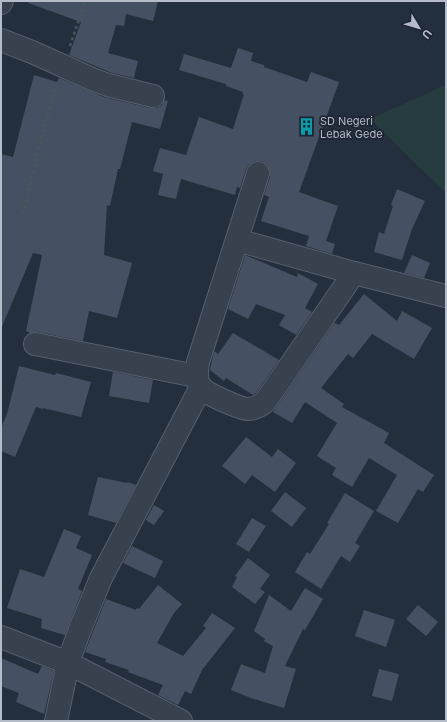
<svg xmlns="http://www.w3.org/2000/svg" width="447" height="722" font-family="Inter,sans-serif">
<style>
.green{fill:#263c3f}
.building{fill:#455162}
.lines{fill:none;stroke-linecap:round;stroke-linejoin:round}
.minor-casing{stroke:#565f6c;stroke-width:24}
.path{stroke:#44595c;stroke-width:2.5;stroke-dasharray:3 3;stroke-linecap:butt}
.minor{stroke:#38414e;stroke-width:22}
.labels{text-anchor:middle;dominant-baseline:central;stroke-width:3.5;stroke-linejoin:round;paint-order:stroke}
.poi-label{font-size:11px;fill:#b4bcc9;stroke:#1d2633;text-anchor:start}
</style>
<rect width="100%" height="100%" fill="#242f3e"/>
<path class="green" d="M446,85V193L370,119Z"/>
<g class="building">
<path d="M29,1H158L153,21L126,14L124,26L116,25L108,53L138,61L134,78L112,73L69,55L81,22L28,3Z"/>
<path d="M238,48L253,53L251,61L264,65V67L307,82L311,72L339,82L299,192L338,206L326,241L335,244L332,254L306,246L309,236L261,221L269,197L264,195L270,177V171L267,165L262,161H255L249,164L246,169L240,188L237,187L235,195L181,179L176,199L158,195L163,174L153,171L160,148L186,155L199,117L233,129L244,94H242L243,92L226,86V84L179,70L184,54L231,68Z"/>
<path d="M34,75L57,82L59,78L104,97L150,108H157L162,105L164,100L168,101L160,129L132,122L120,169H118L110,206L107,205L104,255L132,263L117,318L89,311L83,341L37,332L30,333L26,331L42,255L33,253L1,329V154L13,157Z"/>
<path d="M397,189L425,201L412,229L402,260L374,252L379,232L384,234L393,206L391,205Z"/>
<path d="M245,255L297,277L298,273L318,284L305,308L312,312L296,335L279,325L285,315L256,304L248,319L228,309Z"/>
<path d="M412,255L430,263L424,278L404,273Z"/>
<path d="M364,294L397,321L402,311L432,328L414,359L372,334L353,358L348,354L321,388L344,404L342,407L389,433L384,443L434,475L423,492L418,489L398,523L376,511L397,475L369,458L352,487L332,475L336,468L317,456L337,423L305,402L292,423L273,412L333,325L335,323L339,325Z"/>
<path d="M233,333L279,360L256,393L253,395L226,378L224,381L210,370L214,351L218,354Z"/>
<path d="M19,366L55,375L56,373L91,382L81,417L43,408V409L36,407L15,457L1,451V428L7,414Z"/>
<path d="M113,372L153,380L149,403L109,396Z"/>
<path d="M246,437L272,457L278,449L296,463L275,492L252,475L245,484L222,466Z"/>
<path d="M98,477L127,483V482L136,485L116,523L88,515Z"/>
<path d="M285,492L306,508L292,527L271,511Z"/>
<path d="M345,493L374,511L355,543L360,546L350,562L341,556L321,589L295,572L307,552L310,554L329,524L327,523Z"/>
<path d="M154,505L164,511L154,525L146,520Z"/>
<path d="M252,518L266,526L249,552L236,544Z"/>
<path d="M64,529L81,536L76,548L92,555L78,589L82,591L65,635L41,628L42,619L7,608L20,569L44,577Z"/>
<path d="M132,546L163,561L155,578L123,563Z"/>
<path d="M248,558L270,575L260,589L265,592L255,604L232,587L237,577L235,576Z"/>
<path d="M158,585L182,604L174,613L157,643L183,656L206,628L203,626L212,613L235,628L202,670L191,694L185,691L178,705L158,695L163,685L128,672L129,670L105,662L106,659L85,652L106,599L136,610L137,608L139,609Z"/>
<path d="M305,588L323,599L305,630L303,629L285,666L296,669L284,708L251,698L231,690L241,664L265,673L273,646L264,641L265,639L254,631L269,595L291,611Z"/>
<path d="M418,605L438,622L426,636L406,619Z"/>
<path d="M364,610L395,620L386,647L355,636Z"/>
<path d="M1,658L38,674L42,666L54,671L44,714L16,702L19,693L1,686Z"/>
<path d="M379,669L399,674L392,701L372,696Z"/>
</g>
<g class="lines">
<defs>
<g id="minor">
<path d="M1,3L2,1"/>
<path d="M1,40L32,52L92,79L108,85L153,96"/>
<path d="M258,173L198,362C197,371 195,379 200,387C204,393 241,409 248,409C255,409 260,406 265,402L354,273"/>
<path d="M237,240L354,273L446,296"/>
<path d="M35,344L196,376"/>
<path d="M1,637L68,663L181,721"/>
<path d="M56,721L68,663L79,632L101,578L201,387"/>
</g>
</defs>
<use href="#minor" class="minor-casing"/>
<g class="path">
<path d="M70,46L85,1"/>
<path d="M23,214L43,131L57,85"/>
</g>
<use href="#minor" class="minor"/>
</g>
<defs>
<symbol id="building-bare" viewBox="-9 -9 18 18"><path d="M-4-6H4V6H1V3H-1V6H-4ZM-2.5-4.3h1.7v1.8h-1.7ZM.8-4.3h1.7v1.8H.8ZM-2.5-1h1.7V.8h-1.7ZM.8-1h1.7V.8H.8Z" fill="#0f9aa8" stroke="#1d2633" stroke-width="2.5" paint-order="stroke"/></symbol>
</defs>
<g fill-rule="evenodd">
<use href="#building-bare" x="294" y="114" width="25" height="25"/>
</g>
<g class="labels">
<g class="poi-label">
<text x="320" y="121">SD Negeri<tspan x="320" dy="13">Lebak Gede</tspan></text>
</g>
</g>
<rect width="447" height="722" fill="none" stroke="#b4bcc9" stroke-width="4"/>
<g transform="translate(419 28) rotate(128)" stroke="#1d2633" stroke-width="3" paint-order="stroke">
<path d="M0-3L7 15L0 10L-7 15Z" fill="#b4bcc9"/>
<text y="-6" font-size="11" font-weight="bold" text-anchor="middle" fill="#b4bcc9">U</text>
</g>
</svg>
